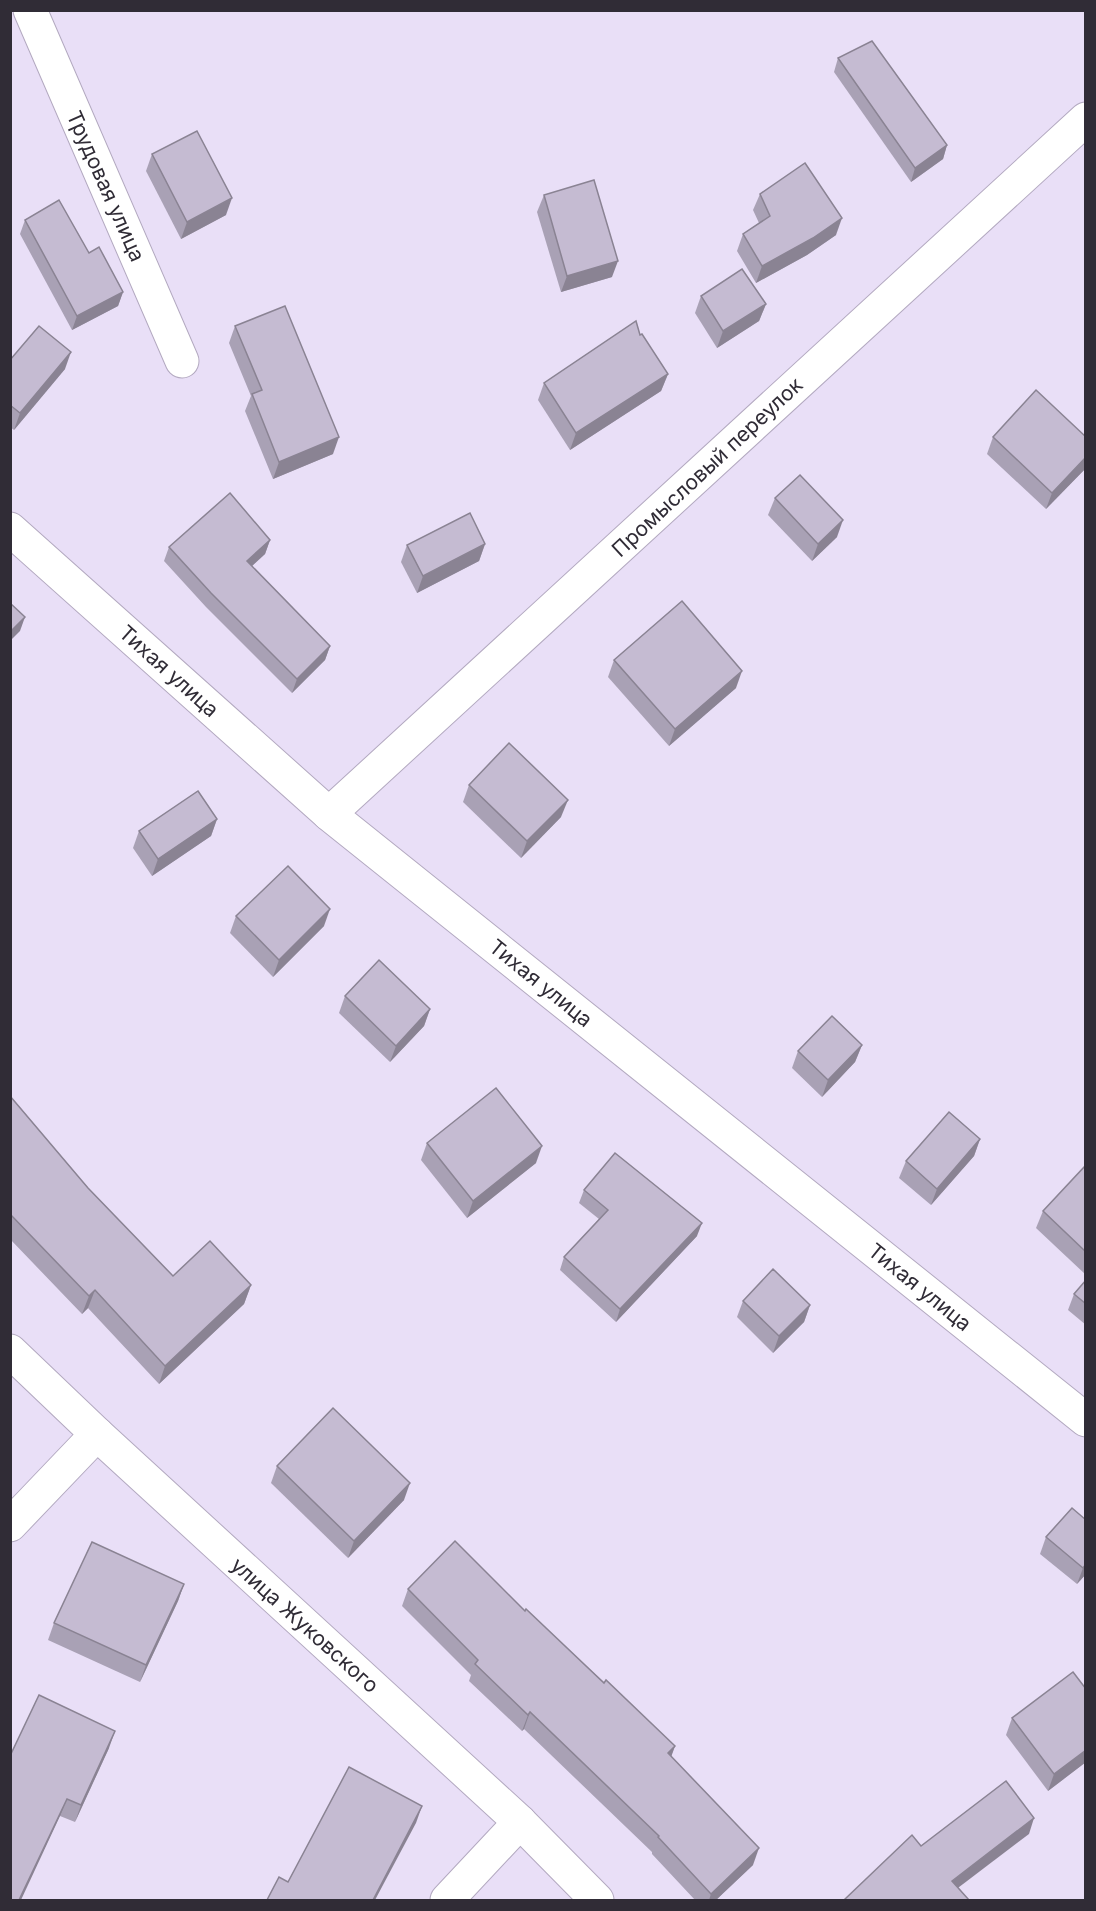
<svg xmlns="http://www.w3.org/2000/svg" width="1096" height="1911" font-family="Inter,sans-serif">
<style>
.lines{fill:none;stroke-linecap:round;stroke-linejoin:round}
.minor-casing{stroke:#b3a9c0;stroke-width:35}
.minor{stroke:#fff;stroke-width:33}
.wall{fill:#a9a1b5}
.shaded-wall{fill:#8a8393}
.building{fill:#c5bbd2;stroke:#8a8393;stroke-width:1.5}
.labels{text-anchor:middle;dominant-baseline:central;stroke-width:5;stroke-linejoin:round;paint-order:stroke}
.street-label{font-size:21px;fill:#302c36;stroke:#fff}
</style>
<rect width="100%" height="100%" fill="#e9dff7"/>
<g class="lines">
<defs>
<g id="minor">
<path d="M30,10L182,361"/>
<path d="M10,529L329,814L1086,1420"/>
<path d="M329,814L1086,119"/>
<path d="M10,1351L97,1434L520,1822L597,1900"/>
<path d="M10,1525L97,1434"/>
<path d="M447,1900L520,1822"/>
</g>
</defs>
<use href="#minor" class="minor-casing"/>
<use href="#minor" class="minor"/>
</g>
<g class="wall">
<path d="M838,58L947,145L943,159L911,182L834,72Z"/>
<path d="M152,154L226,215L181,239L146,171Z"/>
<path d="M760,194L836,235L807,255L756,283L737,251L743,234L759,223L753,210Z"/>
<path d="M544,195L612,277L561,292L537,212Z"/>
<path d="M25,220L89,253L123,292L118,306L72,330L20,234Z"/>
<path d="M701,296L766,304L759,321L717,348L695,313Z"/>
<path d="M235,326L333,454L273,479L245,411L251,396L229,343Z"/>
<path d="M640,335L668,374L661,391L570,450L538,400L544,383Z"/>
<path d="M10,360L65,369L14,430L10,427Z"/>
<path d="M993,437H1086V468L1046,509L987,454Z"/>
<path d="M775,498L837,537L812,561L768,515Z"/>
<path d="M270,540L265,554L252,566L330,646L325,660L292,693L206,607L164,561L169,547Z"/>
<path d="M485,544L479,561L417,593L401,562L407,545Z"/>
<path d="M614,660L736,688L669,746L608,677Z"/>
<path d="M469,785L561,817L521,858L463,802Z"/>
<path d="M217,819L211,836L152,876L133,848L139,831Z"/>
<path d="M236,916L324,926L273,977L230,933Z"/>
<path d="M345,996L430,1009L424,1026L390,1062L339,1013Z"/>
<path d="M862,1045L855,1062L822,1097L792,1068L798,1051Z"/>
<path d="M10,1096L88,1188L173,1276L251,1285L244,1304L159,1384L88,1308L82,1314L10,1239Z"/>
<path d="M980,1139L974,1156L931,1205L899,1178L906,1161Z"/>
<path d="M427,1143L536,1163L467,1218L421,1160Z"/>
<path d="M1086,1165V1275L1036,1228L1043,1211Z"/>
<path d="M584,1190L697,1236L616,1322L560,1270L564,1257L599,1219L579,1203Z"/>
<path d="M1086,1280V1325L1068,1310L1074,1294Z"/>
<path d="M743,1301L810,1305L804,1322L773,1353L737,1317Z"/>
<path d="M277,1466L404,1500L348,1558L271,1483Z"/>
<path d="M1086,1520V1574L1077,1584L1040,1554L1046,1537Z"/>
<path d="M184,1584L178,1601L140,1682L48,1640L54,1623Z"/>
<path d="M408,1589L525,1611L675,1746L671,1756L753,1865L716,1900H695L652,1854V1852L524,1729L522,1731L469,1681L471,1675L402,1606Z"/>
<path d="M1086,1689V1762L1048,1791L1006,1735L1012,1718Z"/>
<path d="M109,1748L75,1822L60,1816L10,1756Z"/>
</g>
<g class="shaded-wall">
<path d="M947,145L943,159L911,182L915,168Z"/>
<path d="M232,198L226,215L181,239L187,222Z"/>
<path d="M842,218L836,235L807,255L756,283L762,266Z"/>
<path d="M618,261L612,277L561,292L567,276Z"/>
<path d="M123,292L118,306L72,330L77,316Z"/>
<path d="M766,304L759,321L717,348L723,331Z"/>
<path d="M71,352L65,369L14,430L20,413Z"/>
<path d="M668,374L661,391L570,450L576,433Z"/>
<path d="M339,437L333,454L273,479L279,462Z"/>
<path d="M1086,457V468L1046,509L1052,493Z"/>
<path d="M843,520L837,537L812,561L818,544Z"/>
<path d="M270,540L265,554L242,575L247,561Z"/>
<path d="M485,544L479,561L417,593L423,576Z"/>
<path d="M25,617L20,631L10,641V632Z"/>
<path d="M330,646L325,660L292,693L297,679Z"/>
<path d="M742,671L736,688L669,746L675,729Z"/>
<path d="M568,800L561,817L521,858L527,841Z"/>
<path d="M217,819L211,836L152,876L158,859Z"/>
<path d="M330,909L324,926L273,977L279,960Z"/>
<path d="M430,1009L424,1026L390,1062L396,1046Z"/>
<path d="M862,1045L855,1062L822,1097L828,1080Z"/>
<path d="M980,1139L974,1156L931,1205L937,1189Z"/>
<path d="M542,1146L536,1163L467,1218L473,1201Z"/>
<path d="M702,1223L697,1236L616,1322L620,1309Z"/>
<path d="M251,1285L244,1304L159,1384L165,1366Z"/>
<path d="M95,1290L88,1308L82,1314L89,1296Z"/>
<path d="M810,1305L804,1322L773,1353L779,1336Z"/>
<path d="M410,1483L404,1500L348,1558L354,1541Z"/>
<path d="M1086,1564V1574L1077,1584L1083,1568Z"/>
<path d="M184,1584L178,1601L140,1682L146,1665Z"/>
<path d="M530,1712L524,1729L522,1731L528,1715Z"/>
<path d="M115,1731L109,1748L75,1822L81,1805Z"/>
<path d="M675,1746L669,1763L668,1753Z"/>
<path d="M1086,1750V1762L1048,1791L1054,1774Z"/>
<path d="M67,1799L60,1816L21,1900H19Z"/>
<path d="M422,1806L416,1823L375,1900H373Z"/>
<path d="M1034,1818L1029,1834L946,1897L952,1881Z"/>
<path d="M759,1848L753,1865L716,1900H709L711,1894Z"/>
</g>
<g class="building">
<path d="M872,41L947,145L915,168L838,58Z"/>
<path d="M197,131L232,198L187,222L152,154Z"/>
<path d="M805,163L842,218L813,238L762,266L743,234L770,216L760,194Z"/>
<path d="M594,180L618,261L567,276L544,195Z"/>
<path d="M59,200L89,253L99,247L123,292L77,316L25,220Z"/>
<path d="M742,269L766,304L723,331L701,296Z"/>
<path d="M285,306L339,437L279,462L252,394L262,390L235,326Z"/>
<path d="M636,321L640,335L642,334L668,374L576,433L544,383Z"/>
<path d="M39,326L71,352L20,413L10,405V360Z"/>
<path d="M1036,390L1086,437V457L1052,493L993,437Z"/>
<path d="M800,475L843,520L818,544L775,498Z"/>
<path d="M230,493L270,540L247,561L330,646L297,679L211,593L169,547Z"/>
<path d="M470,513L485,544L423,576L407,545Z"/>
<path d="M682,601L742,671L675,729L614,660Z"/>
<path d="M10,603L25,617L10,632Z"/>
<path d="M509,743L568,800L527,841L469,785Z"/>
<path d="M198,791L217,819L158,859L139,831Z"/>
<path d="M288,866L330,909L279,960L236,916Z"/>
<path d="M379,960L430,1009L396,1046L345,996Z"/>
<path d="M832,1016L862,1045L828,1080L798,1051Z"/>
<path d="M496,1088L542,1146L473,1201L427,1143Z"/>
<path d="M10,1096L88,1188L173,1276L210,1241L251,1285L165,1366L95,1290L89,1296L10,1214Z"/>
<path d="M949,1112L980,1139L937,1189L906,1161Z"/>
<path d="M615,1153L702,1223L620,1309L564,1257L608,1210L584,1190Z"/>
<path d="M1086,1165V1252L1043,1211Z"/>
<path d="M773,1269L810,1305L779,1336L743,1301Z"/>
<path d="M1086,1280V1304L1074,1294Z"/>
<path d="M333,1408L410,1483L354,1541L277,1466Z"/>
<path d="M1072,1508L1086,1520V1564L1083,1568L1046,1537Z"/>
<path d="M455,1541L525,1611L526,1609L604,1683L606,1680L675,1746L668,1753L759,1848L711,1894L658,1837L659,1836L530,1712L528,1715L475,1664L478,1660L408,1589Z"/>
<path d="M92,1542L184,1584L146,1665L54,1623Z"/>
<path d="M1073,1672L1086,1689V1750L1054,1774L1012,1718Z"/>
<path d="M39,1695L115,1731L81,1805L67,1799L19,1900H10V1756Z"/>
<path d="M349,1767L422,1806L373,1900H267L279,1877L288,1882Z"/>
<path d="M1006,1781L1034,1818L952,1881L969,1900H844L912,1835L921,1846Z"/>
</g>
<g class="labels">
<g class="street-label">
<text transform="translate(106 186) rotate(66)">Трудовая улица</text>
<text transform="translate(707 467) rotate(-43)">Промысловый переулок</text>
<text transform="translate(169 671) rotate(42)">Тихая улица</text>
<text transform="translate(541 983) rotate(39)">Тихая улица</text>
<text transform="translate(920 1287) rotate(39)">Тихая улица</text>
<text transform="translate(305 1625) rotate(42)">улица Жуковского</text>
</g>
</g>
<rect width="1096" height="1911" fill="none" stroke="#302c36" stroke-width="24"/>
</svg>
